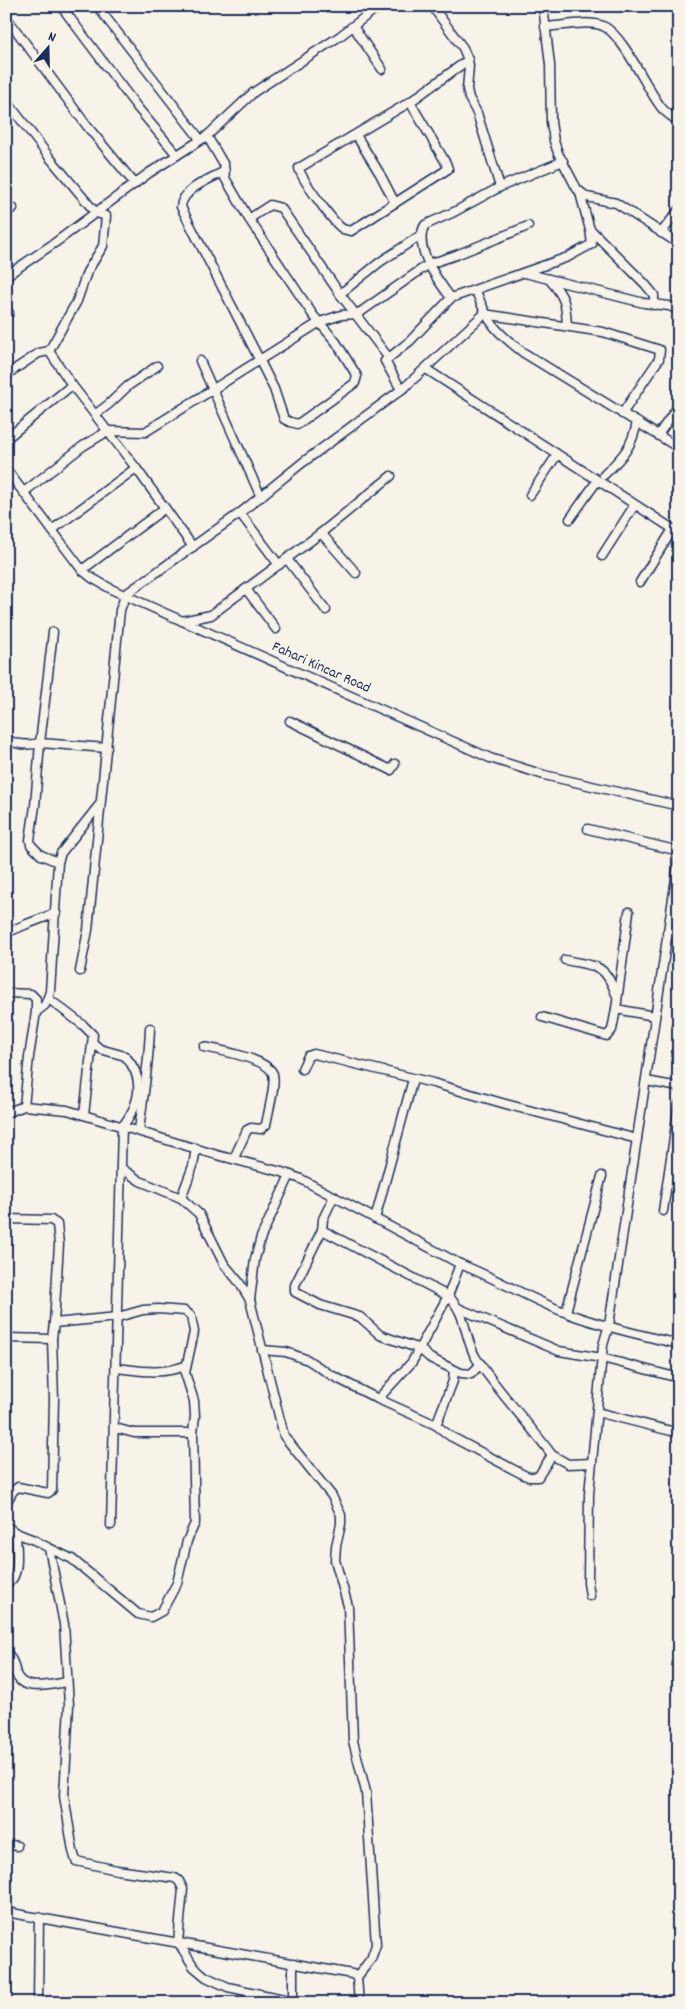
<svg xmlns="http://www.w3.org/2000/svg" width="685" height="2009" font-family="Dekko,sans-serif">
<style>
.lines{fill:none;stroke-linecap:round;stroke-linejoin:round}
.street-casing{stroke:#1b2f5e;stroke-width:11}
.street{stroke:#f7f3e8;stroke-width:8}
.labels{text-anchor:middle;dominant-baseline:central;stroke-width:5;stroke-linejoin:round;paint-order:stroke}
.street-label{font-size:15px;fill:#1b2f5e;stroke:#f7f3e8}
</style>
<rect width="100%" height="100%" fill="#f7f3e8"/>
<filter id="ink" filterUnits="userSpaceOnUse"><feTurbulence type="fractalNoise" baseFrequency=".02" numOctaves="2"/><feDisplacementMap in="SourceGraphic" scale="10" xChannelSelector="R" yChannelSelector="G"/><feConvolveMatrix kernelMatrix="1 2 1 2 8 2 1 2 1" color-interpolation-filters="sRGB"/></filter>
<g filter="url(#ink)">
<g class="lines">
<defs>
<g id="street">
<path d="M61,6L137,107L177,155"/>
<path d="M97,6L200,139"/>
<path d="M432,6L463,48L468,60L469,66L467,89L469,98L477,113L500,187"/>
<path d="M543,6L550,65L551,122L554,141L558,153L577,189L587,197L616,203L679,244"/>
<path d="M6,17L87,126L135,184"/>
<path d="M353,26L382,69"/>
<path d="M545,27C563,26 586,20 603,26C623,34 647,90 661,107C665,113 673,117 679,122"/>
<path d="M6,100L50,158L96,213L106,216L103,246L87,272L77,301L49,351L39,353L6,375"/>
<path d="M410,102L446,163L448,169L351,231C348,230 345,230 343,229C334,224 300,177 299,168L410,102L468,60"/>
<path d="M356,135L380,174L395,203"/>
<path d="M207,136L224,165L225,178L249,219L313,315L336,342L357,376L355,383L298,424L290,422L284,419L274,389L259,359L181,207C182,189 210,179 225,171"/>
<path d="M6,213L13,208"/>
<path d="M249,219L270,205L281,208L340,294L388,357"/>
<path d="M591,230L645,284L654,295V305"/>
<path d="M661,233L679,210"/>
<path d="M525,273L644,303L669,306L679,310"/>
<path d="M6,276L56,242L149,173L207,136L254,92L340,36L379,6"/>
<path d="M549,279C565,297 566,303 567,326"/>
<path d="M476,291C488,323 496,332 524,353L679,448"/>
<path d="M340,294L380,262L421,235"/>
<path d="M451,298C438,281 412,246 425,225L454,212L500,187L563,161"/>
<path d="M6,315L9,313"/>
<path d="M49,351L72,385L136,468L193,547"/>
<path d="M200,361L261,497"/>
<path d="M426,369L679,533"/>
<path d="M405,387L399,386L385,361L410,341L451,298L568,257L592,244L590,230L580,193"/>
<path d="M96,414L109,404L128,386L157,366"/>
<path d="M658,435L679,405"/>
<path d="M6,439L72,385"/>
<path d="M6,469L82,570L92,578L113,590L490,758L544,775L679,806"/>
<path d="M604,475C622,457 632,448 637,422"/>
<path d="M24,492L83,446L108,431L145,432L320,322L341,315L356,314L362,311L429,264L456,255L528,226"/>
<path d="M530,495L557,455"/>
<path d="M240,513L279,565"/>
<path d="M570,519L597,481"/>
<path d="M52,530L136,468"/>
<path d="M321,533L356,573"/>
<path d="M602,556L634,506"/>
<path d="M287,559L326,610"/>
<path d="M82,570L165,508"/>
<path d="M640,582L673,529"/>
<path d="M246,589L276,629"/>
<path d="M182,621L211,615L321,533L391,476"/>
<path d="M53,632L40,743L35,806L30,840L31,845L41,855L58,862"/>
<path d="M290,721L391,770L395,764"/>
<path d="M6,739C17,745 28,746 40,743L107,748"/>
<path d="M588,829L679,851"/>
<path d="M629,912L616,1009L654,1016"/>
<path d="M6,933L27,924L56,913"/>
<path d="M667,933L679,935"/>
<path d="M565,960C596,967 604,962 616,994"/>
<path d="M80,971L88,930L120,610L126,594L240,513L302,463L405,387L484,314L603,332L660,350L659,359L622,414"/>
<path d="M6,993L31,994L36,999V1012L29,1057L24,1106"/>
<path d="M49,999L83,1025L93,1035L84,1115"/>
<path d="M36,1012L45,1005L50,992L58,862L61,853L100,804"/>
<path d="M542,1017L607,1036L612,1030L616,1009"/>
<path d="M93,1043L100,1049L125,1056C146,1079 140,1104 122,1127L111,1525"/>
<path d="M204,1047C219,1050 268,1059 273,1074C276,1085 268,1112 266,1125L261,1129L251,1128L247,1130L234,1158"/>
<path d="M302,1069L308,1056L314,1054L433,1083L502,1103L637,1139"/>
<path d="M646,1081L679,1087"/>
<path d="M6,1113L24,1106L67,1110L217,1155L282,1172L301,1179L460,1264C498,1279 533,1301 572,1315C605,1327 644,1336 679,1344"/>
<path d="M139,1131C143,1097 149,1063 150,1028"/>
<path d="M121,1168L140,1181L181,1198L199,1214L224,1264L239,1282L250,1300L284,1436L332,1496L341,1515V1524L336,1546L335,1560L348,1606L353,1741L366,1792L376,1945L371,1959L357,1977"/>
<path d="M334,1196L323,1219L322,1230L295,1285V1292L320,1305L360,1317L380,1335L420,1349L430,1358L442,1364L461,1373L471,1374L481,1364"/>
<path d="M181,1198L193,1166L196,1148"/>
<path d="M663,1211L679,1104"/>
<path d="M6,1219L51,1220L57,1224L59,1244L54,1323"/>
<path d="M375,1219L413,1079"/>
<path d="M322,1230L448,1296C467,1313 464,1338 476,1358C498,1392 528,1422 552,1455L568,1464L592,1463"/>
<path d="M250,1300L255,1259L261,1237L290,1175"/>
<path d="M458,1308L559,1351L602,1358L679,1378"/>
<path d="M566,1312L602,1176"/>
<path d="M6,1338L52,1339"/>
<path d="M262,1350L286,1352L308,1360L331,1375L378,1399L436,1425L450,1436L524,1475L529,1477H538L552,1455"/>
<path d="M116,1368C143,1371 159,1375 185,1366"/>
<path d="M378,1399L412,1362L448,1296L460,1264"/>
<path d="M597,1412L679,1433"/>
<path d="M436,1425L453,1381L454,1370"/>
<path d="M115,1428L134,1433H193"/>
<path d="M6,1503L13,1491L18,1487L48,1493L52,1490L54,1399L52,1339L54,1323L118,1317L143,1310L158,1309L185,1311L191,1316L194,1332L185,1373L194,1401L195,1416L193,1433L195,1523L187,1541L177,1583L162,1611L151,1617L138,1614L72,1559L49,1548"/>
<path d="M6,1526L16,1533L34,1540L49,1548L64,1624L69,1705L64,1796L73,1851L76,1861L117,1870L175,1878L179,1881L183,1889L178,1942L194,1967L206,1977L228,1987L293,2001"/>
<path d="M6,1584C22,1578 16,1547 16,1533"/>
<path d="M590,1596L588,1583L589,1494L603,1345L609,1325L679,858"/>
<path d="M6,1652C13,1659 14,1665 16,1674C23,1693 52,1684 67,1682"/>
<path d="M6,1844L17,1846"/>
<path d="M6,1912L352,1974L357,1977L359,2003"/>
<path d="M38,2003L39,1917"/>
<path d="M293,2003V1963"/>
</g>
</defs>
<use href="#street" class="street-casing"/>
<use href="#street" class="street"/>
</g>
</g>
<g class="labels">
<g class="street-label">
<text transform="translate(321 668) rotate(24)">Fahari Kincar Road</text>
</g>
</g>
<rect width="685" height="2009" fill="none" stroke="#f7f3e8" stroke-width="25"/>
<rect x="12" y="12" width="660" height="1984" fill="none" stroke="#1b2f5e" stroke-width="2" filter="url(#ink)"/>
<g transform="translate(48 48) rotate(20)" stroke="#f7f3e8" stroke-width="4" paint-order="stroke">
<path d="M0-4L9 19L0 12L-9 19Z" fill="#1b2f5e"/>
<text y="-8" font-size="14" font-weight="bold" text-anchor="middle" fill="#1b2f5e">N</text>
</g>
</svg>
